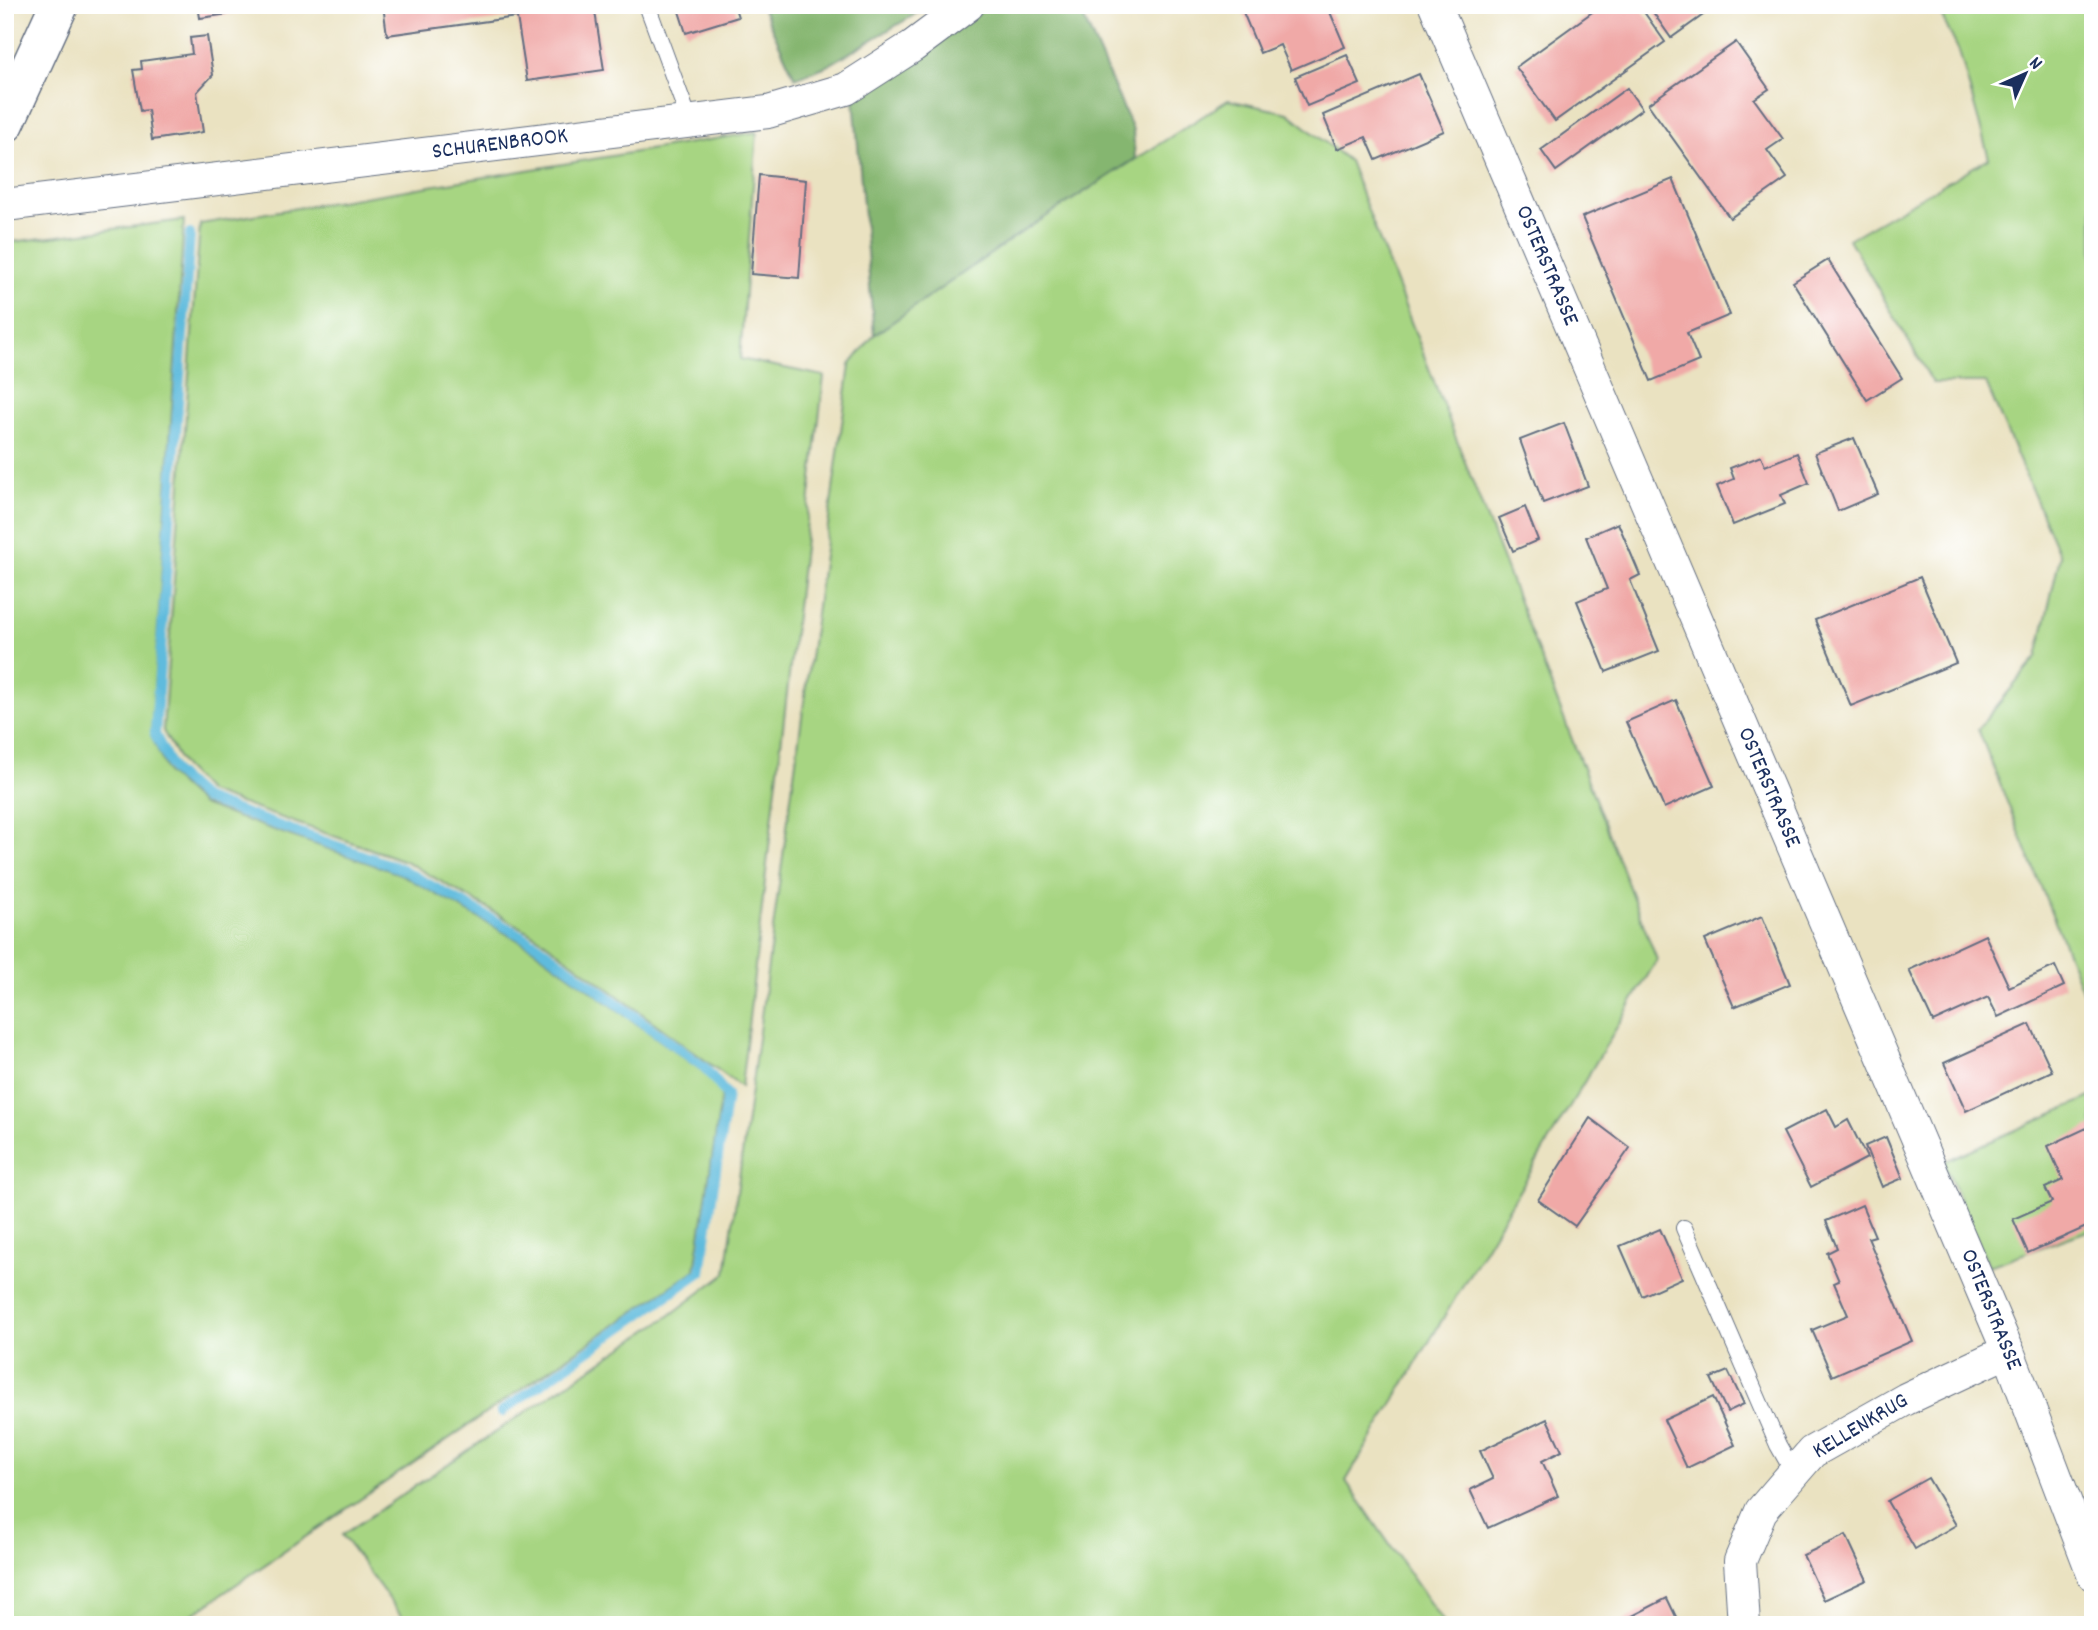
<svg xmlns="http://www.w3.org/2000/svg" width="2098" height="1630" font-family="Dekko,sans-serif">
<style>
.green{fill:#a7d582;stroke:#618270;stroke-width:2}
.forest{fill:#85b670;stroke:#507267;stroke-width:2}
.lines{fill:none;stroke-linecap:round;stroke-linejoin:round}
.stream{stroke:#5fbbdd;stroke-width:10}
.building{fill:#f0a9a7}
.service-casing{stroke:#636e81;stroke-width:18}
.minor-casing{stroke:#636e81;stroke-width:34}
.tertiary-casing{stroke:#636e81;stroke-width:41}
.service{stroke:#fff;stroke-width:16}
.minor{stroke:#fff;stroke-width:32}
.tertiary{stroke:#fff;stroke-width:38}
.labels{text-anchor:middle;dominant-baseline:central;stroke-width:5;stroke-linejoin:round;paint-order:stroke}
.street-label{font-size:23px;fill:#1b2f5e;stroke:#fff}
</style>
<rect width="100%" height="100%" fill="#fff"/>
<filter id="ink" filterUnits="userSpaceOnUse"><feTurbulence type="fractalNoise" baseFrequency=".0143" numOctaves="2"/><feDisplacementMap in="SourceGraphic" scale="14" xChannelSelector="R" yChannelSelector="G"/><feConvolveMatrix kernelMatrix="1 2 1 2 8 2 1 2 1" color-interpolation-filters="sRGB"/></filter>
<filter id="wash" filterUnits="userSpaceOnUse"><feTurbulence type="fractalNoise" baseFrequency=".00686" numOctaves="4" result="noise"/><feDisplacementMap in="SourceGraphic" scale="28" xChannelSelector="R" yChannelSelector="G"/><feGaussianBlur stdDeviation="1.57" result="paint"/><feColorMatrix in="noise" values="0 0 0 0 0 0 0 0 0 0 0 0 0 0 0 0 0 1.4 0 .05"/><feComposite in="paint" operator="in"/></filter>
<g filter="url(#wash)">
<rect width="100%" height="100%" fill="#eae2c1"/>
<g class="green">
<path d="M1936,5H2093V1017L1978,729L2037,657L2060,556L1986,383H1933L1849,239L1989,158L1959,51Z"/>
<path d="M1228,100L1288,113L1349,161L1657,960L1346,1481L1445,1625H408L342,1535L669,1316L726,1273L850,365L874,335L1019,234Z"/>
<path d="M757,132L740,359L824,376L741,1087L541,939L405,861L208,792L183,766L163,731L200,224Z"/>
<path d="M184,220L151,735L168,774L202,805L400,874L532,948L702,1071L722,1092L695,1270L177,1625H5V243Z"/>
<path d="M2093,1096V1229L1989,1266L1943,1162Z"/>
</g>
<g class="forest">
<path d="M761,5H931L827,66L795,78Z"/>
<path d="M990,5H1078L1133,130L1135,159L1019,234L874,335L854,98L922,54Z"/>
</g>
<g class="lines">
<path class="stream" d="M190,234L155,734L174,772L204,799L402,869L536,944L705,1068L727,1095L701,1272L501,1412"/>
</g>
<g id="blocks">
<g class="building">
<path d="M198,5H278V7L200,18Z"/>
<path d="M383,5H594L604,70L527,81L517,17L387,35Z"/>
<path d="M677,5H734L738,17L686,33Z"/>
<path d="M1240,5H1327L1345,47L1291,70L1280,45L1260,53Z"/>
<path d="M1602,5H1639L1665,42L1555,121L1516,67Z"/>
<path d="M1648,5H1717L1671,38Z"/>
<path d="M207,36L213,75L197,92L203,132L152,140L148,110L140,111L133,70L142,69L141,61L192,54L190,38Z"/>
<path d="M1736,42L1769,89L1754,99L1783,139L1767,150L1787,178L1730,218L1648,104Z"/>
<path d="M1347,55L1360,84L1307,106L1295,77Z"/>
<path d="M1419,74L1444,131L1376,160L1366,137L1337,149L1323,115Z"/>
<path d="M1627,88L1642,109L1556,171L1541,150Z"/>
<path d="M759,175L806,180L799,278L751,274Z"/>
<path d="M1673,179L1730,315L1687,333L1699,361L1651,381L1582,217Z"/>
<path d="M1828,260L1902,378L1867,400L1793,282Z"/>
<path d="M1564,423L1588,486L1543,503L1520,440Z"/>
<path d="M1854,438L1878,494L1838,511L1815,453Z"/>
<path d="M1797,453L1809,483L1781,495L1785,504L1733,525L1717,486L1734,479L1730,468L1761,456L1765,466Z"/>
<path d="M1525,507L1538,540L1513,551L1499,518Z"/>
<path d="M1618,523L1640,575L1630,580L1659,651L1606,672L1577,601L1607,589L1586,537Z"/>
<path d="M1920,577L1956,663L1851,706L1815,620Z"/>
<path d="M1676,700L1714,786L1664,808L1626,722Z"/>
<path d="M1762,916L1790,984L1734,1007L1705,940Z"/>
<path d="M1985,935L2009,987L2055,966L2064,986L1998,1017L1988,997L1933,1022L1909,970Z"/>
<path d="M2030,1024L2052,1071L1966,1111L1944,1063Z"/>
<path d="M1827,1109L1836,1127L1848,1120L1867,1158L1811,1187L1783,1132Z"/>
<path d="M1590,1118L1630,1148L1575,1226L1538,1200Z"/>
<path d="M2093,1125V1224L2028,1253L2013,1219L2052,1202L2045,1188L2063,1180L2048,1146Z"/>
<path d="M1886,1137L1903,1178L1882,1187L1865,1146Z"/>
<path d="M1862,1205L1875,1236L1868,1238L1912,1341L1832,1376L1812,1330L1848,1315L1834,1283L1839,1281L1827,1253L1837,1248L1826,1221Z"/>
<path d="M1660,1229L1682,1278L1642,1296L1620,1246Z"/>
<path d="M1728,1371L1744,1404L1727,1412L1711,1378Z"/>
<path d="M1713,1397L1735,1445L1687,1468L1664,1420Z"/>
<path d="M1547,1419L1562,1451L1542,1461L1558,1496L1488,1528L1470,1490L1493,1479L1480,1451Z"/>
<path d="M1928,1478L1956,1525L1915,1549L1887,1501Z"/>
<path d="M1846,1535L1867,1580L1824,1600L1803,1555Z"/>
<path d="M1667,1598L1680,1625H1615Z"/>
</g>
</g>
</g>
<g filter="url(#ink)">
<use href="#blocks" fill-opacity="0" stroke="#636e81" stroke-width="2"/>
<g class="lines">
<defs>
<g id="service">
<path d="M647,5L690,122"/>
<path d="M1684,1228L1778,1445L1794,1473"/>
</g>
<g id="minor">
<path d="M1435,5L2008,1351L2093,1574"/>
<path d="M5,205L768,112L846,89L913,46L968,5"/>
<path d="M1744,1625L1740,1561L1761,1511L1812,1452L1906,1399L2008,1351"/>
</g>
<path id="tertiary" d="M5,123L59,5"/>
</defs>
<use href="#service" class="service-casing"/>
<use href="#minor" class="minor-casing"/>
<use href="#tertiary" class="tertiary-casing"/>
<use href="#service" class="service"/>
<use href="#minor" class="minor"/>
<use href="#tertiary" class="tertiary"/>
</g>
</g>
<g class="labels">
<g class="street-label">
<text transform="translate(500 145) rotate(-7)">SCHURENBROOK</text>
<text transform="translate(1546 266) rotate(67)">OSTERSTRASSE</text>
<text transform="translate(1768 788) rotate(67)">OSTERSTRASSE</text>
<text transform="translate(1990 1310) rotate(68)">OSTERSTRASSE</text>
<text transform="translate(1861 1427) rotate(-31)">KELLENKRUG</text>
</g>
</g>
<rect width="2098" height="1630" fill="none" stroke="#fff" stroke-width="28"/>
<g transform="translate(2025 74) rotate(45)" stroke="#ffffff" stroke-width="5" paint-order="stroke">
<path d="M0-5L12 26L0 18L-12 26Z" fill="#1b2f5e"/>
<text y="-10" font-size="19" font-weight="bold" text-anchor="middle" fill="#1b2f5e">N</text>
</g>
</svg>
